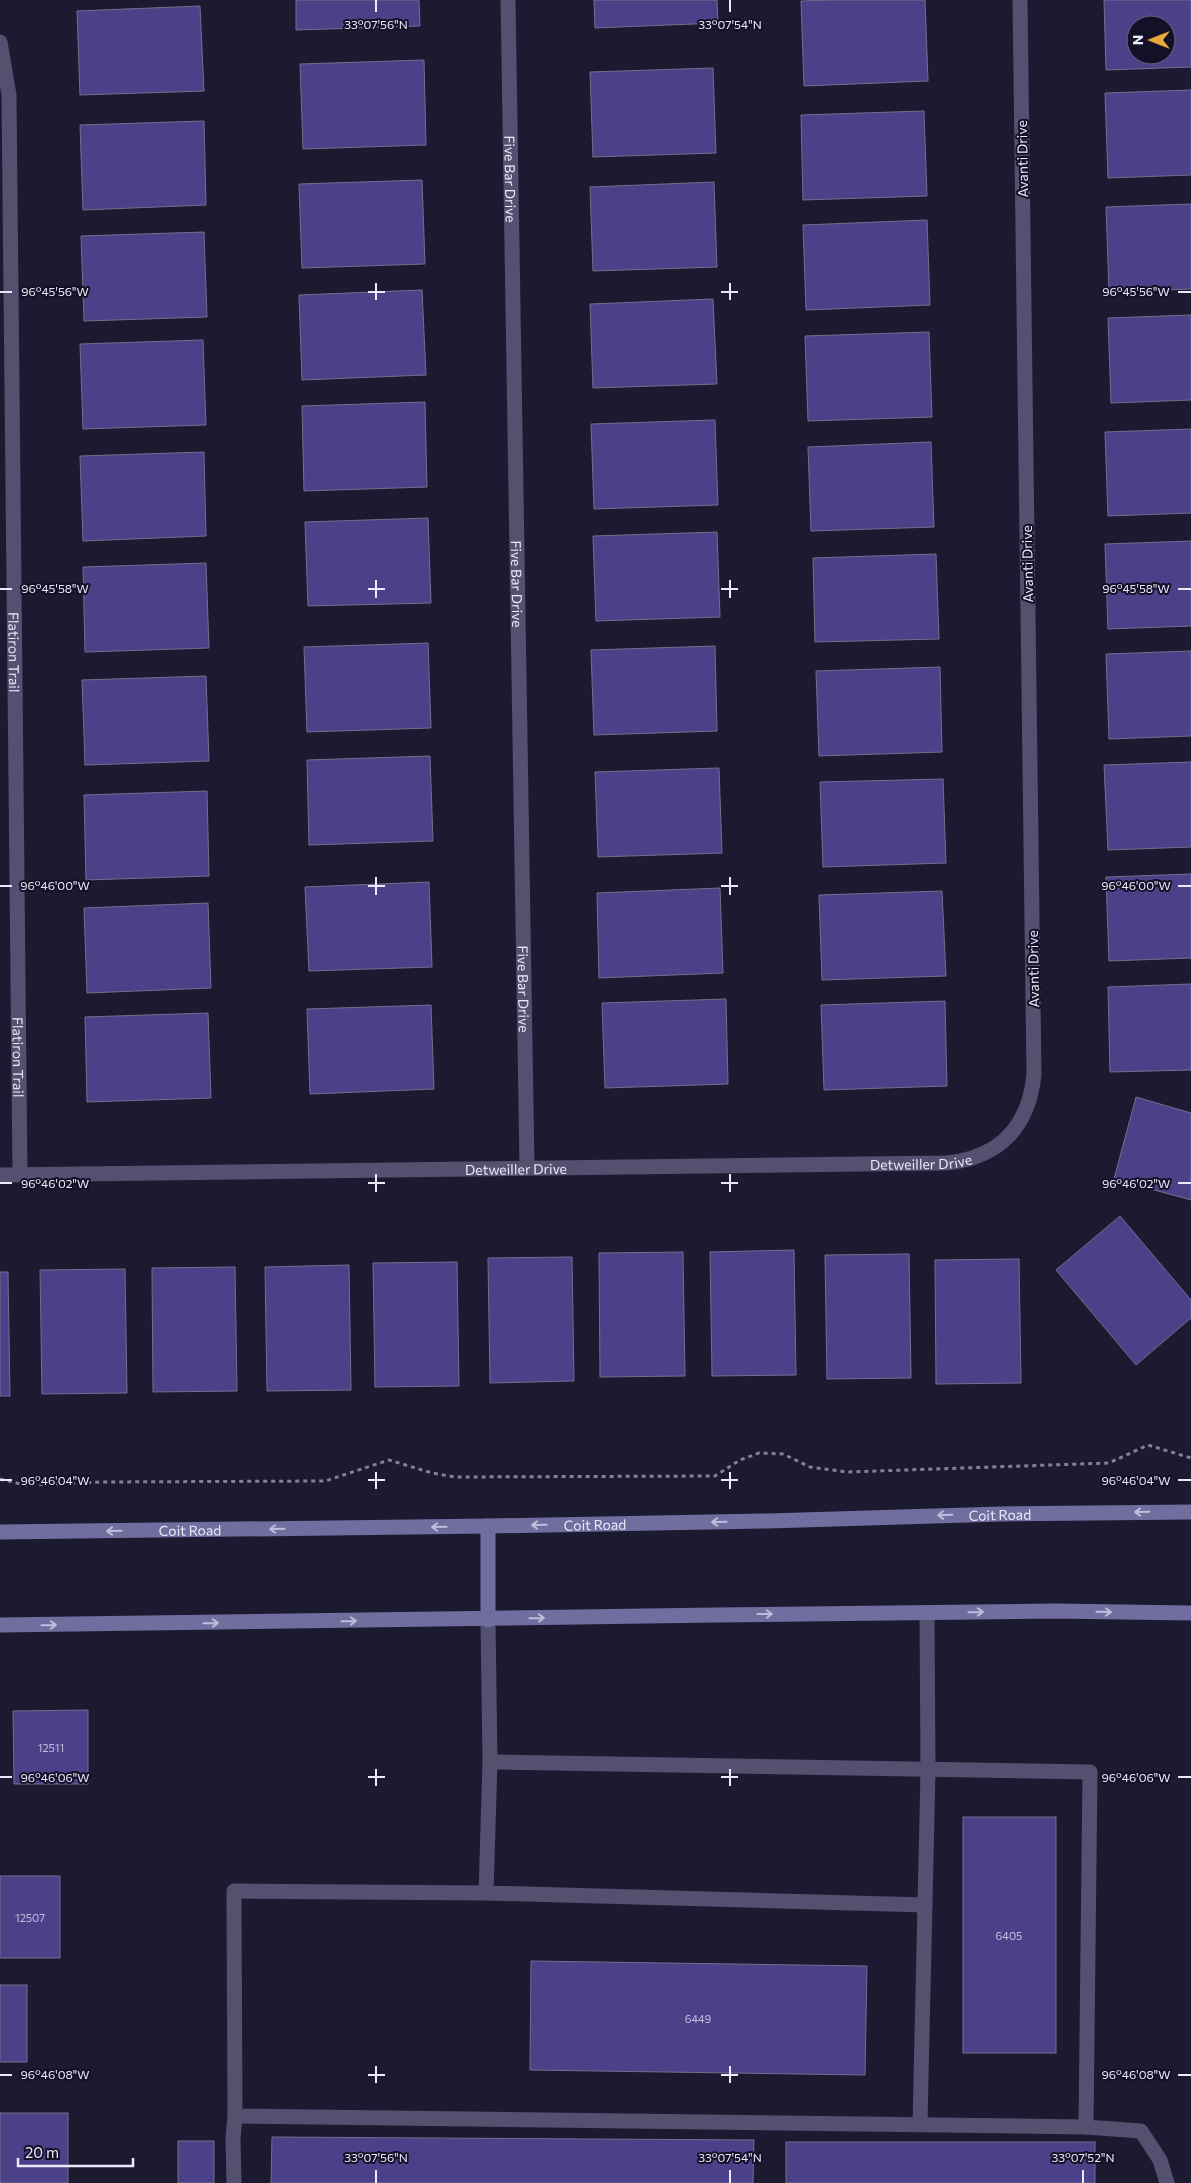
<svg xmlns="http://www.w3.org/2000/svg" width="1191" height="2183" font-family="Commissioner,sans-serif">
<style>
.building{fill:#4c4189;stroke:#71708d;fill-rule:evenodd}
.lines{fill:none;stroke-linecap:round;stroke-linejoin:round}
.path{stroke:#828195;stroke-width:3;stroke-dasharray:4 4;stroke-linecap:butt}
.lane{stroke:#535070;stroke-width:15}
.street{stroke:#535070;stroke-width:15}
.secondary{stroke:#716d9f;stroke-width:15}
.oneway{stroke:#bfbeda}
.ticks{fill:none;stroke:#e9e9fa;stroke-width:2}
.labels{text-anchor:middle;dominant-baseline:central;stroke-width:4;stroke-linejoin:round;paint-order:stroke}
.number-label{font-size:11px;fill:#c2bfde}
.street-label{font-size:14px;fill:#e9e9fa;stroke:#131027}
.ticks-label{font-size:12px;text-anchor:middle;fill:#e9e9fa;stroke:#131027;stroke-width:4;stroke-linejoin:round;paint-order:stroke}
</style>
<rect width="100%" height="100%" fill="#1c1a31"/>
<g class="building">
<path d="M296,0H419L420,26L296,30Z"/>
<path d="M594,0H717L718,23L595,28Z"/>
<path d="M830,0H925L928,81L804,86L801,1Z"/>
<path d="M1104,0H1191V67L1106,70ZM1136,25H1166V55H1136Z"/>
<path d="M200,6L204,91L80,95L77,11Z"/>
<path d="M424,60L426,145L303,149L300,64Z"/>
<path d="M713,68L716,153L593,157L590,72Z"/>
<path d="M1191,90V175L1108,178L1105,93Z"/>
<path d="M924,111L927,196L803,200L801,115Z"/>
<path d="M204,121L206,205L83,210L80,125Z"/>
<path d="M422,180L425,264L302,268L299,184Z"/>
<path d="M714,182L717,267L593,271L590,187Z"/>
<path d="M1191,204V289L1109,292L1106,207Z"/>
<path d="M927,220L930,305L806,310L803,225Z"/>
<path d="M204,232L207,317L84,321L81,236Z"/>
<path d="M422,290L426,375L302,380L299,295Z"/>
<path d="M713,299L717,384L593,388L590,304Z"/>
<path d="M1191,315V400L1111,403L1108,318Z"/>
<path d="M929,332L932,417L808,421L805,336Z"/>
<path d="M203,340L206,425L83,429L80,344Z"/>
<path d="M425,402L427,487L304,491L302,406Z"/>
<path d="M715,420L718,505L594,509L591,424Z"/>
<path d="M1191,429V513L1108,516L1105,432Z"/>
<path d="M931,442L934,527L811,531L808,447Z"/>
<path d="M204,452L206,536L83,541L80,456Z"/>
<path d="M428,518L431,603L308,606L305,522Z"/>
<path d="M717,532L720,617L596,621L593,536Z"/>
<path d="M1191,541V626L1108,629L1105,544Z"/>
<path d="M936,554L939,639L815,642L813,558Z"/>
<path d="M206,563L209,648L85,652L83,567Z"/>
<path d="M428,643L431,728L307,732L304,647Z"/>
<path d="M715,646L717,731L594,735L591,650Z"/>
<path d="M1191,651V736L1109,739L1106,654Z"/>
<path d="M940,667L942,752L819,756L816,671Z"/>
<path d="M206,676L209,761L85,765L82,680Z"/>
<path d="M430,756L433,841L309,845L307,760Z"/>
<path d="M1191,762V847L1108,850L1104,765Z"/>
<path d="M719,768L722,853L598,857L595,772Z"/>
<path d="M943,779L946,863L823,867L820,782Z"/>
<path d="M207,791L209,876L86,880L84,795Z"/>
<path d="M1191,874V958L1109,961L1106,877Z"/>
<path d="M429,882L432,967L309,971L305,887Z"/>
<path d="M720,888L723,973L599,978L597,893Z"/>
<path d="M942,891L946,976L822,980L819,895Z"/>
<path d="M208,903L211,988L87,993L84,908Z"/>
<path d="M1191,984V1070L1110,1072L1108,987Z"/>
<path d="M726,999L728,1084L605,1088L602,1003Z"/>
<path d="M945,1001L947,1086L824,1090L821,1005Z"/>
<path d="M431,1005L434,1089L310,1094L307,1009Z"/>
<path d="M208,1013L211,1098L87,1102L85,1017Z"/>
<path d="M1136,1097L1191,1113V1200L1114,1179Z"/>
<path d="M1120,1216L1191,1300V1318L1136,1365L1056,1270Z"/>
<path d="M794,1250L796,1375L712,1376L710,1252Z"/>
<path d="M683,1252L685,1376L600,1377L599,1253Z"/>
<path d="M909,1254L911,1378L827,1379L825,1255Z"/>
<path d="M572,1257L574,1381L490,1383L488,1258Z"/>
<path d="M1019,1259L1021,1383L936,1384L935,1260Z"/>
<path d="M457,1262L459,1386L375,1387L373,1263Z"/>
<path d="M349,1265L351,1390L267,1391L265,1267Z"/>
<path d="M235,1267L237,1391L153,1392L152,1268Z"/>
<path d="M125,1269L127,1393L42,1394L40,1270Z"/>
<path d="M0,1272H8L10,1396H0Z"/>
<path d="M88,1710V1784H14L13,1711Z"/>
<rect x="963" y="1817" width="93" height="236"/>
<rect x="0" y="1876" width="60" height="82"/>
<path d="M531,1961L867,1966L865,2075L530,2070Z"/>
<rect x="0" y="1985" width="27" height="77"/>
<rect x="0" y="2113" width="68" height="70"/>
<path d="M272,2137L754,2140L753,2183H271Z"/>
<rect x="178" y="2141" width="36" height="42"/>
<rect x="786" y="2142" width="309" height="41"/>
</g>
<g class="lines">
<path class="path" d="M0,1479L25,1485L101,1482L325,1481L389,1460L432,1473L455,1477L715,1476L740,1460L759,1453L783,1454L810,1467L847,1472L1109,1463L1148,1445L1191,1458"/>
<g class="lane">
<path d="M488,1620L490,1762L486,1893L234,1891L235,2116L1086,2127"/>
<path d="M490,1762L1090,1772L1086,2127L1141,2131L1160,2160L1167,2183"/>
<path d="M486,1893L925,1905"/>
<path d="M920,2124L928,1770L927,1613"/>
<path d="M234,2183L233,2139L235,2116"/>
</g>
<g class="street">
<path id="s1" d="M508,0L527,1168"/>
<path id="s2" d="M0,42L9,95L20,1175"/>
<path id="s3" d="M0,1175L946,1163C999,1158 1029,1127 1034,1074L1020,0"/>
</g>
<g class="secondary">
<path d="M488,1526V1620"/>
<path id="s4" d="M0,1532L488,1526L768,1521L1001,1514L1191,1512"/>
<path d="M0,1625L716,1615L1055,1611L1191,1613"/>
</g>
</g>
<defs><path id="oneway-shaft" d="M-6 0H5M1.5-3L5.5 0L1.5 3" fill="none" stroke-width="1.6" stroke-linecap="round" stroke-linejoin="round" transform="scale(1.25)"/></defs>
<g class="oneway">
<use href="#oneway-shaft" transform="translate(1142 1512) rotate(179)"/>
<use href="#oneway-shaft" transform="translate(945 1515) rotate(178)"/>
<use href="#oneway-shaft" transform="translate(719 1522) rotate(179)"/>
<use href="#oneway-shaft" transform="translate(539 1525) rotate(179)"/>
<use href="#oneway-shaft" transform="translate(439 1527) rotate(179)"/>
<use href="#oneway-shaft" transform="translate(277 1529) rotate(179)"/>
<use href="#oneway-shaft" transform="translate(114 1531) rotate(179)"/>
<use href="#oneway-shaft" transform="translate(976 1612) rotate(-1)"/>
<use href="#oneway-shaft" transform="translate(1104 1612) rotate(1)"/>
<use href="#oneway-shaft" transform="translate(765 1614)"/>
<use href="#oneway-shaft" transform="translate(537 1618) rotate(-1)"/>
<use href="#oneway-shaft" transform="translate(349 1621) rotate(-1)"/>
<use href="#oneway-shaft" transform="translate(211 1623) rotate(-1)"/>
<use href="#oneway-shaft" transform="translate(49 1625) rotate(-1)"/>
</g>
<path class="ticks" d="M376,0V12M730,0V12M376,283V300M730,283V300M0,292H12M368,292H385M721,292H738M1178,292H1191M376,580V598M730,580V598M0,589H12M368,589H385M721,589H738M1178,589H1191M376,877V895M730,877V895M0,886H12M368,886H385M721,886H738M1178,886H1191M376,1174V1192M730,1174V1192M0,1183H12M368,1183H385M721,1183H738M1178,1183H1191M376,1472V1489M730,1472V1489M0,1480H12M368,1480H385M721,1480H738M1178,1480H1191M376,1769V1786M730,1769V1786M0,1777H12M368,1777H385M721,1777H738M1178,1777H1191M376,2066V2083M730,2066V2083M0,2075H12M368,2075H385M721,2075H738M1178,2075H1191M376,2170V2183M730,2170V2183M1083,2170V2183"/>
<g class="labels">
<g class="number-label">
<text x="51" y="1747">12511</text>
<text x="30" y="1917">12507</text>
<text x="1009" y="1935">6405</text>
<text x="698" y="2018">6449</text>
</g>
<g class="street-label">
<text transform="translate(1022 159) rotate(-91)">Avanti Drive</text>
<text stroke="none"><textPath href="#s1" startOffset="179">Five Bar Drive</textPath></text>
<text transform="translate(1027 564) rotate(-91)">Avanti Drive</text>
<text stroke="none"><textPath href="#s1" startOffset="584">Five Bar Drive</textPath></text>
<text stroke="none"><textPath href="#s2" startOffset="611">Flatiron Trail</textPath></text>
<text transform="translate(1033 969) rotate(-91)">Avanti Drive</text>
<text stroke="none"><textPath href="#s1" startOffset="989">Five Bar Drive</textPath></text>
<text stroke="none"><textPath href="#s2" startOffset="1016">Flatiron Trail</textPath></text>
<text stroke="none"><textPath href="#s3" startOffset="921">Detweiller Drive</textPath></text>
<text stroke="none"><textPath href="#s3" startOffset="516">Detweiller Drive</textPath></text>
<text stroke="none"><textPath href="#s4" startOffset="1000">Coit Road</textPath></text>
<text stroke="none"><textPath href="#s4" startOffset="595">Coit Road</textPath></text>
<text stroke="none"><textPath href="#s4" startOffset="190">Coit Road</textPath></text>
</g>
</g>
<g class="ticks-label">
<text x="376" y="29">33°07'56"N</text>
<text x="730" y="29">33°07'54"N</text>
<text x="1136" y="296">96°45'56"W</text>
<text x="55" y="296">96°45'56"W</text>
<text x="1136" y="593">96°45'58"W</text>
<text x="55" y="593">96°45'58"W</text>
<text x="1136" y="890">96°46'00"W</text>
<text x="55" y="890">96°46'00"W</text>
<text x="1136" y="1188">96°46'02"W</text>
<text x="55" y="1188">96°46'02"W</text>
<text x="55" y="1485">96°46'04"W</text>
<text x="1136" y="1485">96°46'04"W</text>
<text x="55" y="1782">96°46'06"W</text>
<text x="1136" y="1782">96°46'06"W</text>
<text x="55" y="2079">96°46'08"W</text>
<text x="1136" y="2079">96°46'08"W</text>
<text x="376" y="2162">33°07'56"N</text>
<text x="730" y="2162">33°07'54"N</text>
<text x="1083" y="2162">33°07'52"N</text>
</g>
<g transform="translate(1151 40) rotate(270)"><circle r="24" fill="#131027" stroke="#69677b"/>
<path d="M0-4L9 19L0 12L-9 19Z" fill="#eaaa38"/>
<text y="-8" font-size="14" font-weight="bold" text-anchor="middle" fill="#e9e9fa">N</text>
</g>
<path d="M18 2158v8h115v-8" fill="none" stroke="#e9e9fa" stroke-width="2.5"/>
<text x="25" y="2158" font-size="15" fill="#e9e9fa" stroke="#131027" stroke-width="4" paint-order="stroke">20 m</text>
</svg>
